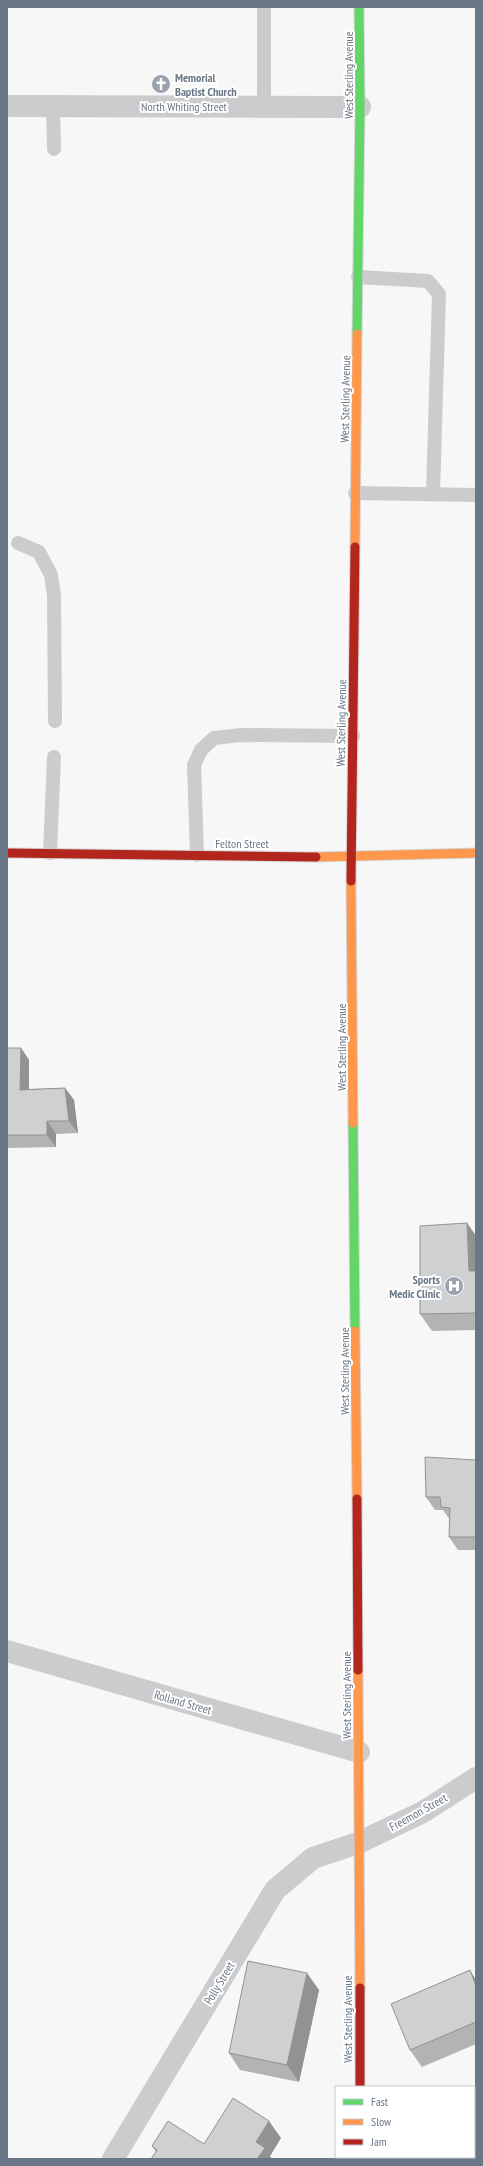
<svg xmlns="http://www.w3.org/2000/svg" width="483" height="2166" font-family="'PT Sans Narrow',sans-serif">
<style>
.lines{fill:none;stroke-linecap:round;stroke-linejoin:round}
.fast-casing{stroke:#d4d5d6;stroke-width:11}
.slow-casing{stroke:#d4d5d6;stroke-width:11}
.jam-casing{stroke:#d4d5d6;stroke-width:11}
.lane{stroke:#ccccce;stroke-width:14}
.street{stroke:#ccccce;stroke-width:22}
.fast{stroke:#63d668;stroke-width:9}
.slow{stroke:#ff974d;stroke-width:9}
.jam{stroke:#b3261e;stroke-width:9}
.wall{fill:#b2b3b4}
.shaded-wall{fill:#919292}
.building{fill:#cfd0d1;stroke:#919292}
.labels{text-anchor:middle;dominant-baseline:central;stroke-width:4;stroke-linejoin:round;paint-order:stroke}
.street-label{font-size:12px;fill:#697786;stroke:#fff}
.poi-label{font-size:12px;font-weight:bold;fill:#697786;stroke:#fff;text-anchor:start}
</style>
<rect width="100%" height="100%" fill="#f7f7f7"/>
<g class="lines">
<defs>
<g id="fast">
<path d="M357,334L360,107L359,7"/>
<path d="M353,1123L355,1331"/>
</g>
<g id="slow">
<path d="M355,547L357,334"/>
<path d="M316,857L476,853"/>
<path d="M351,881L353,1123"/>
<path d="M355,1331L357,1499"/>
<path d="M358,1670L360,1988"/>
<path d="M360,2157V2159"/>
</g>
<g id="jam">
<path d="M7,853L316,857"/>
<path d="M351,881L355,547"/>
<path d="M357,1499L358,1670"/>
<path d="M360,1988V2087"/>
</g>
</defs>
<use href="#fast" class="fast-casing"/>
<use href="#slow" class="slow-casing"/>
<use href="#jam" class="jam-casing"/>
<g class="lane">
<path d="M53,106L54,149"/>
<path d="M264,106V7"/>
<path d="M358,277L428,281L439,294L433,494"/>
<path d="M355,493L476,495"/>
<path d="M18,543L39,552L51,575L54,595L55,721"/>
<path d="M50,853L54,757"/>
<path d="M197,855L194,765L201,750L214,738L241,735L353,736"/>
</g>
<g class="street">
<path d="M7,106L360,107"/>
<path d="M7,1651L359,1752"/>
<path d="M113,2159L275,1890L313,1858L358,1843L423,1812L476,1778"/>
</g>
<use href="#fast" class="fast"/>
<use href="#slow" class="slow"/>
<use href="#jam" class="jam"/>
</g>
<g class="wall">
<path d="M7,1048H21L29,1060V1089L65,1088L74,1100L78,1133L56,1134V1147L7,1148Z"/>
<path d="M467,1223L476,1236V1330L432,1331L420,1314Z"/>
<path d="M476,1460V1550H458L449,1537L450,1520L443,1510H435L426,1497Z"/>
<path d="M476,1980V2044L422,2067L410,2050Z"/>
<path d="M319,1990L299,2082L240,2070L229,2053Z"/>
<path d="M281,2138L270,2156L156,2152L152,2146L204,2144Z"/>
</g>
<g class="shaded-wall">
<path d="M21,1048L29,1060V1102L20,1090Z"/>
<path d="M65,1088L74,1100L78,1133L69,1121Z"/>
<path d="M47,1121L56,1134V1147L47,1135Z"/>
<path d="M467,1223L476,1236V1281L469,1271Z"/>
<path d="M470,1970L476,1980V1986Z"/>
<path d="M307,1973L319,1990L299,2082L287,2065Z"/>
<path d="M269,2121L281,2138L270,2156L272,2159H257L256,2142Z"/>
</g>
<g class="building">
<path d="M7,1048H21L20,1090L65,1088L69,1121H47V1135H7Z"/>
<path d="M467,1223L469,1271H476V1313L420,1314V1226Z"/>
<path d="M425,1457L476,1460V1537H449L450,1508L441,1507L440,1497H426Z"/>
<path d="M248,1961L307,1973L287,2065L229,2053Z"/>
<path d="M470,1970L476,1986V2022L410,2050L391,2004Z"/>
<path d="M233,2098L269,2121L256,2142L265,2148L257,2159H151L157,2150L152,2146L168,2121L204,2144Z"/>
</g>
<defs>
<symbol id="church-disc" viewBox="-11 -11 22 22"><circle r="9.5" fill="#9ba4ae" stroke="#fff"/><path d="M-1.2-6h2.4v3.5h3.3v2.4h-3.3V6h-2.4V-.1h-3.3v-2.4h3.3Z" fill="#fff"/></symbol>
<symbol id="hospital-disc" viewBox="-11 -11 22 22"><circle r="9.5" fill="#9ba4ae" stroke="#fff"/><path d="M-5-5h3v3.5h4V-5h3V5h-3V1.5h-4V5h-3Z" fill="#fff"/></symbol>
</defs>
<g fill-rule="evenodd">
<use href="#church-disc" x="150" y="73" width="22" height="22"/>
<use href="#hospital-disc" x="443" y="1275" width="22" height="22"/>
</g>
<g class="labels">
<g class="street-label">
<text transform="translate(348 75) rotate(-90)">West Sterling Avenue</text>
<text x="184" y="106">North Whiting Street</text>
<text transform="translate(345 399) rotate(-89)">West Sterling Avenue</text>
<text transform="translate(341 723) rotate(-89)">West Sterling Avenue</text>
<text x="242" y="843">Felton Street</text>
<text transform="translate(341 1047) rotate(-90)">West Sterling Avenue</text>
<text transform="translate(344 1371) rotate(-90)">West Sterling Avenue</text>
<text transform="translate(346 1695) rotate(-90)">West Sterling Avenue</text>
<text transform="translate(183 1702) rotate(16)">Rolland Street</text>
<text transform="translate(418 1812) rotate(-29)">Freemon Street</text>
<text transform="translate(219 1983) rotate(-59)">Polly Street</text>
<text transform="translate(347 2019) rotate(-90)">West Sterling Avenue</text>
</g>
<g class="poi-label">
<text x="175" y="77">Memorial<tspan x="175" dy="14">Baptist Church</tspan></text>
<text x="440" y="1279" text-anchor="end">Sports<tspan x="440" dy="14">Medic Clinic</tspan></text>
</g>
</g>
<rect width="483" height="2166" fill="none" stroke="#697786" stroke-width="16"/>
<rect x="335" y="2086" width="140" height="72" fill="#ffffff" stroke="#c3c9cf"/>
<rect x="343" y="2099" width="20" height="6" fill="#63d668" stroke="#c3c9cf"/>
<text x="371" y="2106" font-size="12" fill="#697786">Fast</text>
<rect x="343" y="2119" width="20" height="6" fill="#ff974d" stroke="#c3c9cf"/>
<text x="371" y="2126" font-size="12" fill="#697786">Slow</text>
<rect x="343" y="2139" width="20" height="6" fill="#b3261e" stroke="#c3c9cf"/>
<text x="371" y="2146" font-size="12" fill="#697786">Jam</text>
</svg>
